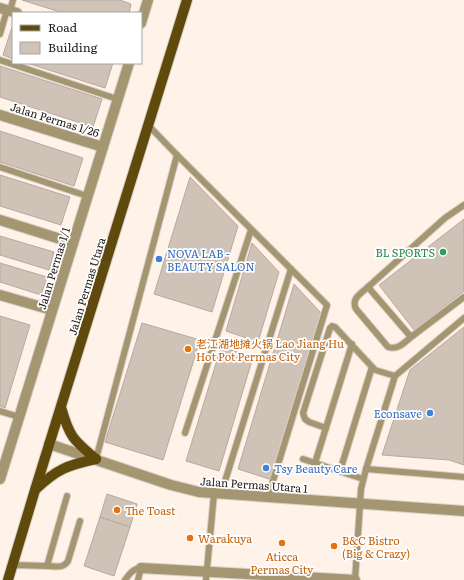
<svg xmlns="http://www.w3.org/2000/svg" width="464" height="580" font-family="Literata,'Noto Sans SC',serif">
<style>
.building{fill:#cfc2b6;stroke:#b7a99e}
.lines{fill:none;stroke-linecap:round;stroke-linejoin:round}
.service-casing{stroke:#dbd0c8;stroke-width:8}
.pedestrian-casing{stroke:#dbd0c8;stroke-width:12}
.minor-casing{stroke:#dbd0c8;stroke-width:12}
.primary-casing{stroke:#dbd0c8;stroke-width:12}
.service{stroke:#a59672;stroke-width:6}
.pedestrian{stroke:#a59672;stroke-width:10}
.minor{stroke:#a59672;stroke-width:10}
.primary{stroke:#5f4a0b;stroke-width:10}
.leisure-dot{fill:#2e9e5b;stroke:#fff;stroke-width:1.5}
.shop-dot{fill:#3f7fe0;stroke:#fff;stroke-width:1.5}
.food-dot{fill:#e8710a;stroke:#fff;stroke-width:1.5}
.labels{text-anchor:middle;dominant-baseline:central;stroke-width:3.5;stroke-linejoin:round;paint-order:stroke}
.street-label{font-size:11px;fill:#25201c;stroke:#fff}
.leisure-label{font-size:11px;fill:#27864d;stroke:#fff;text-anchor:end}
.shop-label{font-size:11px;fill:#366cbe;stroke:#fff;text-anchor:start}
.food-label{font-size:11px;fill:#c56008;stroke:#fff;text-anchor:start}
</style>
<rect width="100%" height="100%" fill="#fef2e9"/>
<g class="building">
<path d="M22,0H120L131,4L129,13H63Z"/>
<path d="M12,27L13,28V59L3,55Z"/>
<path d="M27,63H113L105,88Z"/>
<path d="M0,66L102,99L93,127L0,97Z"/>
<path d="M0,131L83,158L74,186L0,162Z"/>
<path d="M0,175L70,197L61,225L0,206Z"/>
<path d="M190,177L238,226L212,312L154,294Z"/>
<path d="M464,219V291L414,330L379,285Z"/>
<path d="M0,236L54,252L49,270L0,255Z"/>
<path d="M252,243L279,272L258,342L226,331Z"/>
<path d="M0,263L47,277L41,295L0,282Z"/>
<path d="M294,284L322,314L272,480L238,469Z"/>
<path d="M0,316L30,325L5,408L0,406Z"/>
<path d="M142,323L200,340L163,460L105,442Z"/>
<path d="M464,327V465L449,460L382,455L410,370Z"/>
<path d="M221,347L253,357L219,471L186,461Z"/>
<path d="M107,494L137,504L130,527L100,517Z"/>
<path d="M100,517L130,527L114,576L84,566Z"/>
</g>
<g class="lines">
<defs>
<g id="service">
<path d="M10,11L13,0"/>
<path d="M0,34L7,10"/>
<path d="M0,60L117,99"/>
<path d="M148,125L177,155L327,305L268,497"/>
<path d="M0,167L87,196"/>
<path d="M368,287L411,337C404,343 398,350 388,347L356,309C351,299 360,294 368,287Z"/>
<path d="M368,287L445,218L464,205"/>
<path d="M411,337L464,297"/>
<path d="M0,411L19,417"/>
<path d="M326,428L309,422L305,419L303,413L330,328L332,326L335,327L375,370L395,376"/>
<path d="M185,433L251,230"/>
<path d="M96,459L177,155"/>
<path d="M303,459L363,479"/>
<path d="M315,463L352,344"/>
<path d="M366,469L464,477"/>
<path d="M340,471L372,367"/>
<path d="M221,494L291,269"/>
<path d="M13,565L47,566L67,496"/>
<path d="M47,566C56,566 63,569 68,561L80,521"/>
<path d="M125,580C130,573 133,569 141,568L138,580"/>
<path d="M206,580L214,494"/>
<path d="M355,580L361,489L366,469L395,376L464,318"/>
</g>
<path id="pedestrian" d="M141,568L355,580"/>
<g id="minor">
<path d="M0,8L17,13"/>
<path d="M141,23L148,0"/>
<path d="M0,115L103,147"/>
<path d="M0,220L73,243"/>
<path d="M0,295L52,310"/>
<path d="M49,444L171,485L199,492L464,511"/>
<path d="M0,479L129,63"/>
</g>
<g id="primary">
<path d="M61,407C69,436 73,440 96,459"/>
<path d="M36,489C57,469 68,465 96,459"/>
<path d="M8,580L35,490L187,0"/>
</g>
</defs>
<use href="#service" class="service-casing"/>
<use href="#pedestrian" class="pedestrian-casing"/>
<use href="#minor" class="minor-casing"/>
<use href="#primary" class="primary-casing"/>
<use href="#service" class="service"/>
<use href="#pedestrian" class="pedestrian"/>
<use href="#minor" class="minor"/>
<use href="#primary" class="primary"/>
</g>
<circle class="leisure-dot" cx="443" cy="252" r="4"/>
<g class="shop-dot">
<circle cx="159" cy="259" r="4"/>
<circle cx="430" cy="413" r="4"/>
<circle cx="266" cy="468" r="4"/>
</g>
<g class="food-dot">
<circle cx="188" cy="349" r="4"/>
<circle cx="117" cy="510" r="4"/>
<circle cx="190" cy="538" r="4"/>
<circle cx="282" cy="543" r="4"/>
<circle cx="334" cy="546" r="4"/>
</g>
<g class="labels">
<g class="street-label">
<text transform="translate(55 119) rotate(17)">Jalan Permas 1/26</text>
<text transform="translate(53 268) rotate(-73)">Jalan Permas 1/1</text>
<text transform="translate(86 286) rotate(-73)">Jalan Permas Utara</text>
<text transform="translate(254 484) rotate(4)">Jalan Permas Utara 1</text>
</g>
<g class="leisure-label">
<text x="435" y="252">BL SPORTS</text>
</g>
<g class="shop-label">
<text x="167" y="253">NOVA LAB -<tspan x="167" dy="13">BEAUTY SALON</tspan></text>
<text x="422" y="413" text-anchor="end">Econsave</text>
<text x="274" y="468">Tsy Beauty Care</text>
</g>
<g class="food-label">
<text x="196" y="343">老江湖地摊火锅 Lao Jiang Hu<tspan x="196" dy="13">Hot Pot Permas City</tspan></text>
<text x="125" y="510">The Toast</text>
<text x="198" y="538">Warakuya</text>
<text x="342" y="540">B&amp;C Bistro<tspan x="342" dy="13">(Big &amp; Crazy)</tspan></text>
<text x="282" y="556" text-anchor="middle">Aticca<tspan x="282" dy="13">Permas City</tspan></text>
</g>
</g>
<rect x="12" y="12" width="130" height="52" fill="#ffffff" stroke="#a8a6a4"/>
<rect x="20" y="25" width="20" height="6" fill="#5f4a0b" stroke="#a8a6a4"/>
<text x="48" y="32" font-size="12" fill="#25201c">Road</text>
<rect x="20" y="42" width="20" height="12" fill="#cfc2b6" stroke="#a8a6a4"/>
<text x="48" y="52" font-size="12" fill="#25201c">Building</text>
</svg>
